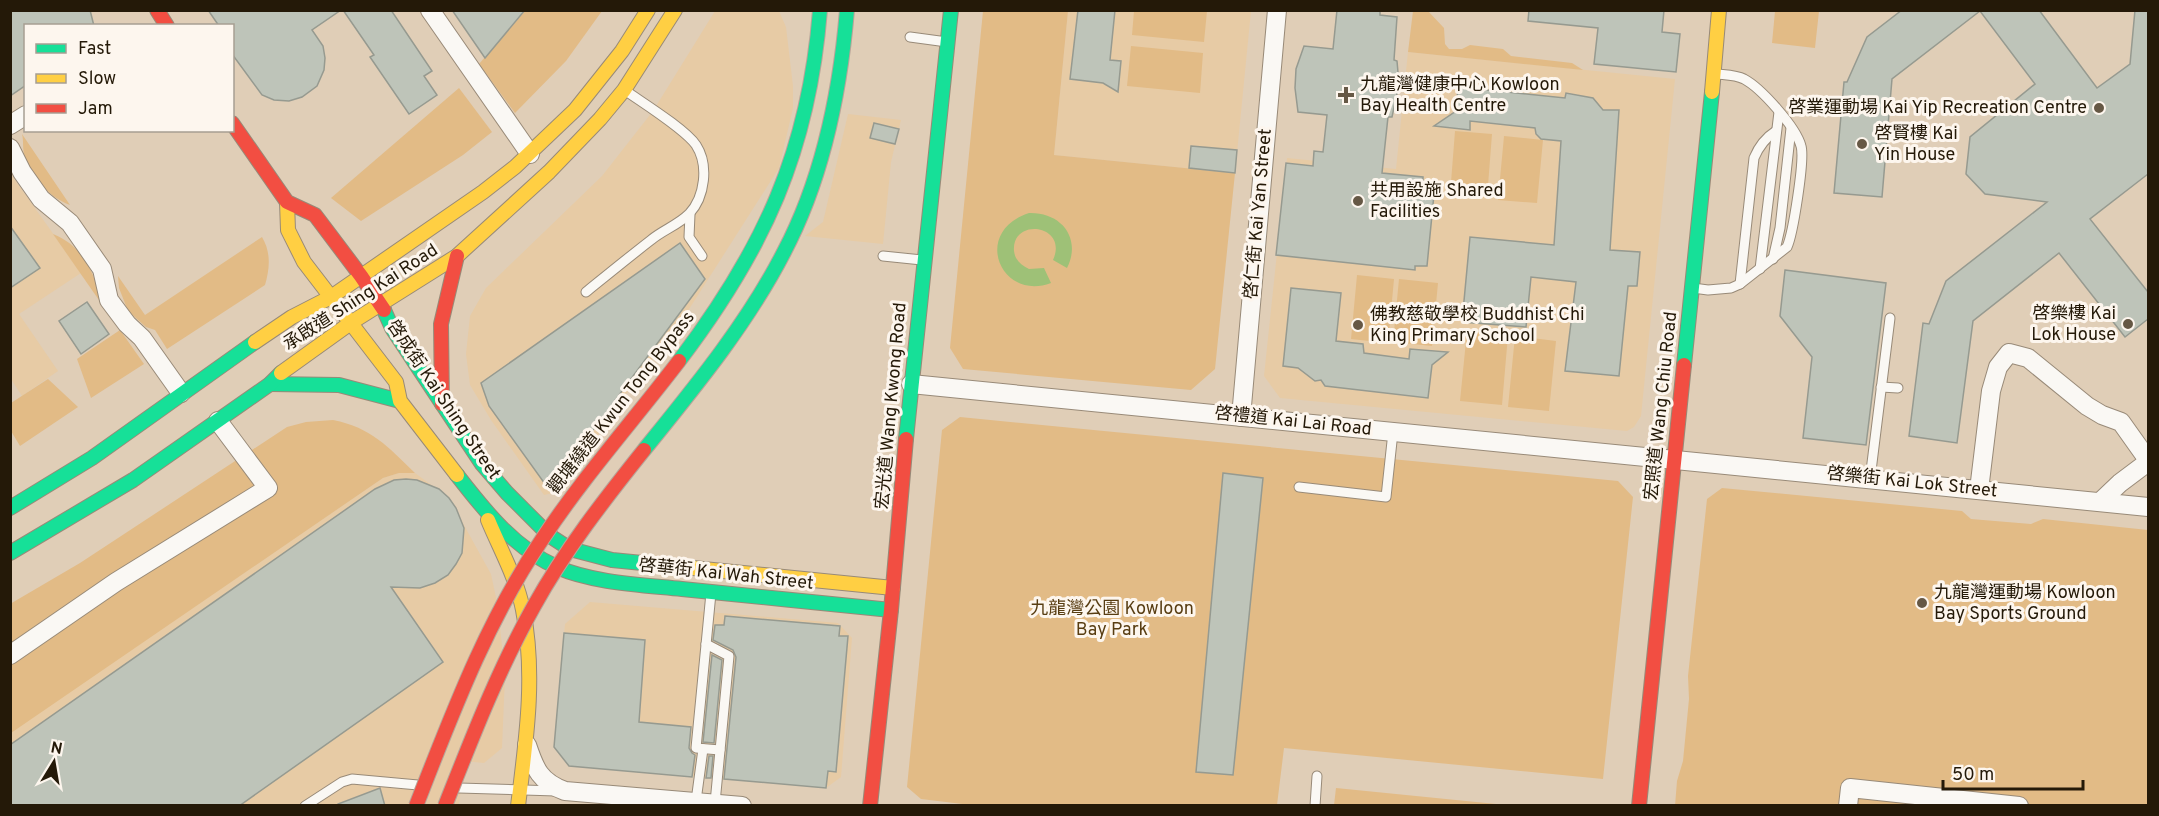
<svg xmlns="http://www.w3.org/2000/svg" width="2159" height="816" font-family="Overpass,'Noto Sans TC',sans-serif">
<style>
.built{fill:#e7cba5}
.green{fill:#e2bb86}
.water{fill:#9ec177}
.building{fill:#bec4b9;stroke:#969a90;stroke-width:1.5}
.lines{fill:none;stroke-linecap:round;stroke-linejoin:round}
.lane-casing{stroke:#988a78;stroke-width:11}
.street-casing{stroke:#988a78;stroke-width:20}
.fast-casing{stroke:#988a78;stroke-width:16}
.slow-casing{stroke:#988a78;stroke-width:16}
.jam-casing{stroke:#988a78;stroke-width:16}
.lane{stroke:#faf8f4;stroke-width:9}
.street{stroke:#faf8f4;stroke-width:18}
.fast{stroke:#16e098;stroke-width:14}
.slow{stroke:#ffcf43;stroke-width:14}
.jam{stroke:#f24e42;stroke-width:14}
.fast-bridge-casing{stroke:#b7a499;stroke-width:16;stroke-linecap:butt}
.jam-bridge-casing{stroke:#b7a499;stroke-width:16;stroke-linecap:butt}
.fast-bridge{stroke:#16e098;stroke-width:14}
.jam-bridge{stroke:#f24e42;stroke-width:14}
.poi-dot{fill:#665845;stroke:#fdf6ee;stroke-width:2}
.labels{text-anchor:middle;dominant-baseline:central;stroke-width:6;stroke-linejoin:round;paint-order:stroke}
.poi-label{font-size:18px;fill:#241908;stroke:#fdf6ee;text-anchor:start}
.street-label{font-size:18px;fill:#241908;stroke:#fdf6ee}
.park-label{font-size:18px;fill:#583d12;stroke:#fdf6ee}
</style>
<rect width="100%" height="100%" fill="#e0ceb7"/>
<g class="built">
<path d="M715,11H779L786,27L793,86V108L779,168L684,317L627,393L558,492L544,495L491,420L470,385L466,354L470,316L486,288L602,176L653,111Z"/>
<path d="M1068,11H1251L1235,173L1054,155Z"/>
<path d="M1408,52L1675,79L1641,416L1634,427L1627,431L1280,398L1264,376L1287,158L1396,169Z"/>
<path d="M848,114L901,120L891,162L883,244L805,236L823,222Z"/>
<path d="M10,173L81,273L19,314L58,371L22,396L11,379Z"/>
<path d="M399,473H415L449,498L491,574L498,607L505,676L502,748L484,763L464,761L459,805H11L10,733L383,478Z"/>
<path d="M590,602L838,623L852,638L841,777L826,788L569,766L554,747L565,624Z"/>
</g>
<g class="green">
<path d="M525,11H602L566,61L515,113L479,64Z"/>
<path d="M983,11H1068L1054,155L1235,173L1215,369L1191,390L963,369L950,348Z"/>
<path d="M1134,11H1207L1204,42L1132,35Z"/>
<path d="M1413,11H1428L1444,28L1445,44L1449,49H1462L1470,45L1503,49L1511,56L1572,63L1583,70L1408,52Z"/>
<path d="M1775,11H1819L1815,48L1772,43Z"/>
<path d="M1131,46L1203,53L1200,93L1127,86Z"/>
<path d="M459,88L492,132L463,155L361,221L331,198Z"/>
<path d="M1455,131L1492,134L1487,198L1450,195Z"/>
<path d="M22,134L70,205C49,197 33,179 25,157C22,149 24,141 22,134Z"/>
<path d="M1504,136L1543,140L1537,203L1498,200Z"/>
<path d="M53,234C83,246 95,273 101,303Z"/>
<path d="M262,237C271,252 270,268 265,285L167,349L155,330L146,327L128,311L119,288L118,276L145,315Z"/>
<path d="M1357,275L1394,279L1388,343L1351,339Z"/>
<path d="M1399,279L1438,283L1432,346L1393,342Z"/>
<path d="M120,330L144,364L91,398L77,359Z"/>
<path d="M1467,331L1508,335L1502,405L1460,401Z"/>
<path d="M1515,336L1556,341L1549,411L1508,407Z"/>
<path d="M48,379L78,407L20,446L11,431V403Z"/>
<path d="M960,417L1618,481L1633,497L1603,779L1284,748L1277,805L979,806L921,799L907,787L942,430Z"/>
<path d="M333,420C372,428 387,446 415,473H399L383,478L11,733L10,604L80,563L287,427L306,422Z"/>
<path d="M1722,488L1962,511L1971,519L2031,524L2043,519L2148,530V805L1675,806L1677,781L1683,761L1689,699L1688,676L1707,499Z"/>
<path d="M1336,788L1496,804V805H1334Z"/>
</g>
<path class="water" d="M1029,213C1061,212 1082,238 1067,268L1053,260C1069,224 1011,217 1014,251C1015,260 1021,265 1029,269L1044,268L1051,283C1001,302 971,232 1029,213Z"/>
<g class="building">
<path d="M10,10H90L94,26H26V85L10,96Z"/>
<path d="M208,10H341L312,30L323,46L325,58L324,70L317,86L302,97L289,101L274,100L262,95L232,54V26H219Z"/>
<path d="M343,10H391L432,71L424,76L437,95L409,114L370,57L374,55Z"/>
<path d="M452,10H525L485,58Z"/>
<path d="M1078,10H1115L1110,60L1121,61L1118,92L1103,83L1070,79Z"/>
<path d="M1337,10H1380V15L1397,17L1394,60L1397,61L1399,84L1392,117H1388L1382,173L1423,177V182L1435,184L1427,266H1415V270L1276,255L1286,163L1313,166L1314,151L1323,152L1327,115L1298,112L1295,88L1296,69L1304,46L1333,49Z"/>
<path d="M1529,10H1664L1662,32L1680,34L1676,72L1594,64L1598,28L1528,21Z"/>
<path d="M1902,10H2039L2097,88L2130,64L2135,10H2148V174L2090,219L2148,292V319L2125,337L2059,253L1973,321L1957,443L1909,436L1923,323L1929,324L1946,281L2047,202L1985,194L1966,174L1970,137L2035,84L1980,11L1892,79L1882,197L1834,193L1844,82H1847L1867,37Z"/>
<path d="M1458,87L1565,98L1566,93L1593,98L1603,110H1619L1610,250L1640,252L1637,286H1628L1619,376L1565,371L1576,282L1531,277L1526,327L1462,322L1470,237L1554,245L1561,141L1541,139L1536,134L1535,128L1470,121V130L1434,126L1456,111Z"/>
<path d="M874,123L899,129L895,144L870,138Z"/>
<path d="M1191,146L1237,150L1235,173L1189,168Z"/>
<path d="M10,226L40,268L10,288Z"/>
<path d="M680,243L705,279L562,472L545,484L489,406L481,383Z"/>
<path d="M1785,270L1886,283L1866,445L1803,438L1812,357L1780,316Z"/>
<path d="M1291,288L1341,293L1336,341L1363,344L1364,353L1409,359L1410,349L1448,352L1432,365L1428,398L1325,386L1321,380L1315,381L1298,368L1283,366Z"/>
<path d="M87,302L109,334L81,354L59,321Z"/>
<path d="M1223,473L1263,478L1233,775L1196,772Z"/>
<path d="M406,479L417,480L439,489L449,498L456,508L464,528L462,553L456,564L448,575L435,583L420,588L391,587L443,662L239,806H10V745L375,489L394,480Z"/>
<path d="M725,616L840,626L839,636H848L836,772L828,771L826,788L724,779L736,657L733,650L713,640L715,625H724Z"/>
<path d="M564,633L645,640L639,722L691,727L689,748L692,753L695,755L692,777L569,766L554,747Z"/>
<path d="M712,655L722,660L714,743L703,742Z"/>
<path d="M709,756H713L711,778H706Z"/>
<path d="M380,788L385,806H338V804Z"/>
</g>
<g class="lines">
<defs>
<g id="lane">
<path d="M910,37L947,42"/>
<path d="M690,214L689,237L702,256"/>
<path d="M883,256L922,260"/>
<path d="M1773,259L1780,228L1791,128"/>
<path d="M1760,269L1779,112"/>
<path d="M1740,284L1754,158C1759,146 1765,138 1776,131"/>
<path d="M1693,288L1708,290L1731,288L1740,284L1787,247C1793,234 1805,159 1801,146C1796,127 1761,88 1744,79C1736,75 1726,75 1717,74"/>
<path d="M586,292C607,275 629,257 651,240C663,230 678,225 689,214C705,197 709,165 696,145C685,129 643,103 626,91"/>
<path d="M1881,387L1898,388"/>
<path d="M1870,479L1890,318"/>
<path d="M1299,487L1386,497L1393,432"/>
<path d="M711,593L696,748L720,750"/>
<path d="M706,644L729,656L715,803"/>
<path d="M459,788L556,791"/>
<path d="M696,801L703,749"/>
<path d="M305,806L342,782L352,779L418,785"/>
<path d="M1315,806L1317,776"/>
</g>
<g id="street">
<path d="M430,10L530,154"/>
<path d="M10,125L26,115"/>
<path d="M10,148L22,172L41,199L70,223L102,269L109,300L127,324L142,338L181,393"/>
<path d="M911,384L2148,507"/>
<path d="M1241,417L1277,10"/>
<path d="M1979,490L1991,391L1998,367L2009,353L2028,358L2087,406L2102,415L2121,422L2148,460"/>
<path d="M2100,502L2120,483L2148,462"/>
<path d="M10,655L116,582L268,488L218,421"/>
<path d="M527,745C535,769 540,782 565,791L742,806"/>
<path d="M1848,806L1850,788L2019,806"/>
</g>
<g id="fast">
<path d="M384,310L392,328L482,464L507,493L550,536L570,549L612,560L693,568"/>
<path d="M1684,365L1712,92"/>
<path d="M270,384L339,385L400,401"/>
<path d="M906,439L951,10"/>
<path d="M457,475C484,510 515,549 557,567C592,583 644,585 682,589C752,596 821,603 891,610"/>
<path d="M10,508L92,458L255,342"/>
<path d="M10,553L133,480L270,384L281,373"/>
</g>
<g id="slow">
<path d="M1712,92L1719,10"/>
<path d="M287,202L288,230L304,262L396,382L400,401L457,475"/>
<path d="M255,342L292,317L331,297L483,192L515,167L575,110L622,51L648,10"/>
<path d="M281,373L352,322L457,256L549,172L600,119L624,90L675,10"/>
<path d="M488,520C500,549 517,579 523,610C536,675 526,741 518,806"/>
<path d="M693,568L893,588"/>
</g>
<g id="jam">
<path d="M157,10L167,26"/>
<path d="M232,123L287,202L315,215L361,276L384,310"/>
<path d="M442,404L441,324L457,256"/>
<path d="M870,806L891,610L906,439"/>
<path d="M1639,806L1684,365"/>
</g>
</defs>
<use href="#lane" class="lane-casing"/>
<use href="#street" class="street-casing"/>
<use href="#fast" class="fast-casing"/>
<use href="#slow" class="slow-casing"/>
<use href="#jam" class="jam-casing"/>
<use href="#lane" class="lane"/>
<use href="#street" class="street"/>
<use href="#fast" class="fast"/>
<use href="#slow" class="slow"/>
<use href="#jam" class="jam"/>
<defs>
<g id="fast-bridge">
<path d="M679,361C764,249 809,151 820,10"/>
<path d="M644,450C695,387 747,324 784,252C823,178 840,93 847,10"/>
</g>
<g id="jam-bridge">
<path d="M416,806C452,714 487,620 543,538C584,476 634,420 679,361"/>
<path d="M445,806C472,738 498,670 534,606C565,550 604,500 644,450"/>
</g>
</defs>
<use href="#fast-bridge" class="fast-bridge-casing"/>
<use href="#jam-bridge" class="jam-bridge-casing"/>
<use href="#fast-bridge" class="fast-bridge"/>
<use href="#jam-bridge" class="jam-bridge"/>
</g>
<g class="poi-dot">
<path d="M1343 86h6v6h6v6h-6v6h-6v-6h-6v-6h6z"/>
<circle cx="2099" cy="108" r="6"/>
<circle cx="1862" cy="144" r="6"/>
<circle cx="1358" cy="201" r="6"/>
<circle cx="2128" cy="324" r="6"/>
<circle cx="1358" cy="325" r="6"/>
<circle cx="1922" cy="603" r="6"/>
</g>
<g class="labels">
<g class="poi-label">
<text x="1360" y="85">九龍灣健康中心 Kowloon<tspan x="1360" dy="21">Bay Health Centre</tspan></text>
<text x="2087" y="108" text-anchor="end">啓業運動場 Kai Yip Recreation Centre</text>
<text x="1874" y="134">啓賢樓 Kai<tspan x="1874" dy="21">Yin House</tspan></text>
<text x="1370" y="191">共用設施 Shared<tspan x="1370" dy="21">Facilities</tspan></text>
<text x="2116" y="314" text-anchor="end">啓樂樓 Kai<tspan x="2116" dy="21">Lok House</tspan></text>
<text x="1370" y="315">佛教慈敬學校 Buddhist Chi<tspan x="1370" dy="21">King Primary School</tspan></text>
<text x="1934" y="593">九龍灣運動場 Kowloon<tspan x="1934" dy="21">Bay Sports Ground</tspan></text>
</g>
<g class="street-label">
<text transform="translate(1259 214) rotate(-85)">啓仁街 Kai Yan Street</text>
<text transform="translate(361 298) rotate(-33)">承啟道 Shing Kai Road</text>
<text transform="translate(443 400) rotate(56)">啓成街 Kai Shing Street</text>
<text transform="translate(622 403) rotate(-52)">觀塘繞道 Kwun Tong Bypass</text>
<text transform="translate(892 406) rotate(-85)">宏光道 Wang Kwong Road</text>
<text transform="translate(1662 406) rotate(-84)">宏照道 Wang Chiu Road</text>
<text transform="translate(1293 422) rotate(6)">啓禮道 Kai Lai Road</text>
<text transform="translate(1912 483) rotate(6)">啓樂街 Kai Lok Street</text>
<text transform="translate(726 575) rotate(6)">啓華街 Kai Wah Street</text>
</g>
<g class="park-label">
<text x="1112" y="609">九龍灣公園 Kowloon<tspan x="1112" dy="21">Bay Park</tspan></text>
</g>
</g>
<rect width="2159" height="816" fill="none" stroke="#241908" stroke-width="24"/>
<rect x="24" y="24" width="210" height="108" fill="#fdf6ee" stroke="#a69e92" stroke-width="1.5"/>
<rect x="36" y="44" width="30" height="9" fill="#16e098" stroke="#a69e92" stroke-width="1.5"/>
<text x="78" y="54" font-size="18" fill="#241908">Fast</text>
<rect x="36" y="74" width="30" height="9" fill="#ffcf43" stroke="#a69e92" stroke-width="1.5"/>
<text x="78" y="84" font-size="18" fill="#241908">Slow</text>
<rect x="36" y="104" width="30" height="9" fill="#f24e42" stroke="#a69e92" stroke-width="1.5"/>
<text x="78" y="114" font-size="18" fill="#241908">Jam</text>
<g transform="translate(54 762) rotate(11)" stroke="#fdf6ee" stroke-width="4.5" paint-order="stroke">
<path d="M0-4.5L10 22L0 15L-10 22Z" fill="#241908"/>
<text y="-9" font-size="16" font-weight="bold" text-anchor="middle" fill="#241908">N</text>
</g>
<path d="M1943 780v9h140v-9" fill="none" stroke="#241908" stroke-width="3"/>
<text x="1952" y="780" font-size="18" fill="#241908" stroke="#fdf6ee" stroke-width="4.5" paint-order="stroke">50 m</text>
</svg>
